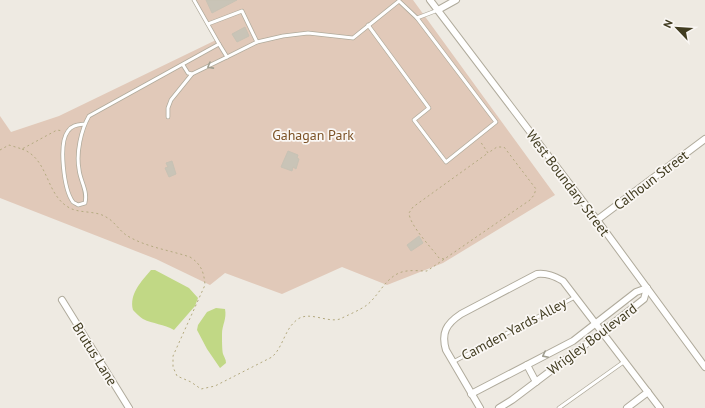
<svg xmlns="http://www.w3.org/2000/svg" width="705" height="408" font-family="'PT Sans',sans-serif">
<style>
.green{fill:#e1c9b9}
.water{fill:#c1d885}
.building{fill:#c9c4b7;stroke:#c8c2b4}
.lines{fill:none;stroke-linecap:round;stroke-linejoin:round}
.lane-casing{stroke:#b0ab9c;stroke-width:4.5}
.street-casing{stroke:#b0ab9c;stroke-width:8}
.path{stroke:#b4aa80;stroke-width:1;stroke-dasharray:2 3;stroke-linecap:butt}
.lane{stroke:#fff;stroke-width:3}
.street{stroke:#fff;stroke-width:6}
.oneway{stroke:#a09e90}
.labels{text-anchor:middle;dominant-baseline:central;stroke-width:3.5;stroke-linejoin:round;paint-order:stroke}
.park-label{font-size:14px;fill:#7c5226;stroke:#faf7f4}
.street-label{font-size:14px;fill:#413c20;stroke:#faf7f4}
</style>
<rect width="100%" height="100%" fill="#eeeae2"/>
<path class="green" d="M192,0H413L555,195L443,263L387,285L342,267L282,294L225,273L210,285L156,259L0,198V116L11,132L59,116L216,40Z"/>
<g class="water">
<path d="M151,270H155L189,288L198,298L195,306L174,330C164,324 153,324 143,319C140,317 136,313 133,310C129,294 141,282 151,270Z"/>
<path d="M216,308L225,309C227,319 222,325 222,334C222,339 222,350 223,354C224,357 226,359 226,363L220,368L207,349L197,330L198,325L207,312Z"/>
</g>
<g class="building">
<path d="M206,0H237L212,13Z"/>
<path d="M245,27L249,36L237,42L232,34Z"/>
<path d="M288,151L298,155L297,158L299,159L296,169L293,167L292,171L281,167Z"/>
<path d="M172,161L176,174L169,177L165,168L168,167L166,163Z"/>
<path d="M419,236L423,243L411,251L407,245Z"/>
</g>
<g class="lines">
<defs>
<g id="lane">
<path d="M194,0L219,44"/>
<path d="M208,24L242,11L257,42"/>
<path d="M368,25L429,108L414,120L446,162L496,122L417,18"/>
<path d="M183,65L188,73L192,74"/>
<path d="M168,117V108L171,100L192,74L227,57"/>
<path d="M85,124C78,125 72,125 68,131C58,144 64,190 73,202C74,203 77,204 78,205L85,203C88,190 80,181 79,169C76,153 81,130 89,116L219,44L227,57L257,42L283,36L308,33L353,38L399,1L417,18L438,10"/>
<path d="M453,362L575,297"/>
<path d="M559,408L625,361"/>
</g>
<g id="street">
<path d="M430,0L597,220L705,367"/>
<path d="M438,10L456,0"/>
<path d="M597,220L705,139"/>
<path d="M62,300L129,408"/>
<path d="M527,365L536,382"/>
<path d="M471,394L573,341L636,292L647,288"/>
<path d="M480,408L446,350C441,333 446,324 461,314L537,274C547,273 554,276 563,281L660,408"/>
<path d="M499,408L512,400L602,332L644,299L647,288"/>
<path d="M627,408L648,392"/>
</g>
</defs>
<use href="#lane" class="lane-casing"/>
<use href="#street" class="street-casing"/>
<g class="path">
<path d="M22,149C49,159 45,193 68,207C79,214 95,210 106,217C114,221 119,230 126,235C145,247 169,250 190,257C201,264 204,272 205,285L173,356V367L177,376L191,382L201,389L215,386L272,357C284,346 284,329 298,319C310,311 327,323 340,319C348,315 360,310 367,305C378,296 384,281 397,274C406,269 418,271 427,271L530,200L534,195L536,189L504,147H497L488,153L480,141"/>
<path d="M0,150L9,145L22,149L57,130L63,131"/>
<path d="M444,259L439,258C431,247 410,226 409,213L413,207L488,153"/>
</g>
<use href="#lane" class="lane"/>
<use href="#street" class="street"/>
</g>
<defs><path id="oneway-chevron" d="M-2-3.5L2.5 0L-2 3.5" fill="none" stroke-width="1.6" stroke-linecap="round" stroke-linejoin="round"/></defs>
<g class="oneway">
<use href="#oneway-chevron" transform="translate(210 66) rotate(151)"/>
<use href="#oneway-chevron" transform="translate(545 355) rotate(153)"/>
</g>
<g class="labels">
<g class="park-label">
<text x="313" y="135">Gahagan Park</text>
</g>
<g class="street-label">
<text transform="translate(651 180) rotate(-37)">Calhoun Street</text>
<text transform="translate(568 183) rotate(53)">West Boundary Street</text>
<text transform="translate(514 329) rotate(-28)">Camden Yards Alley</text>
<text transform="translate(592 339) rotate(-37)">Wrigley Boulevard</text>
<text transform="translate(95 354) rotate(58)">Brutus Lane</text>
</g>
</g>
<g transform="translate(677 28) rotate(295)" stroke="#faf7f4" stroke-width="3" paint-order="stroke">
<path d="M0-3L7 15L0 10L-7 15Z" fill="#413c20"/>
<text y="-6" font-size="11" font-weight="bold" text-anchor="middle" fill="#413c20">N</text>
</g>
</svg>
